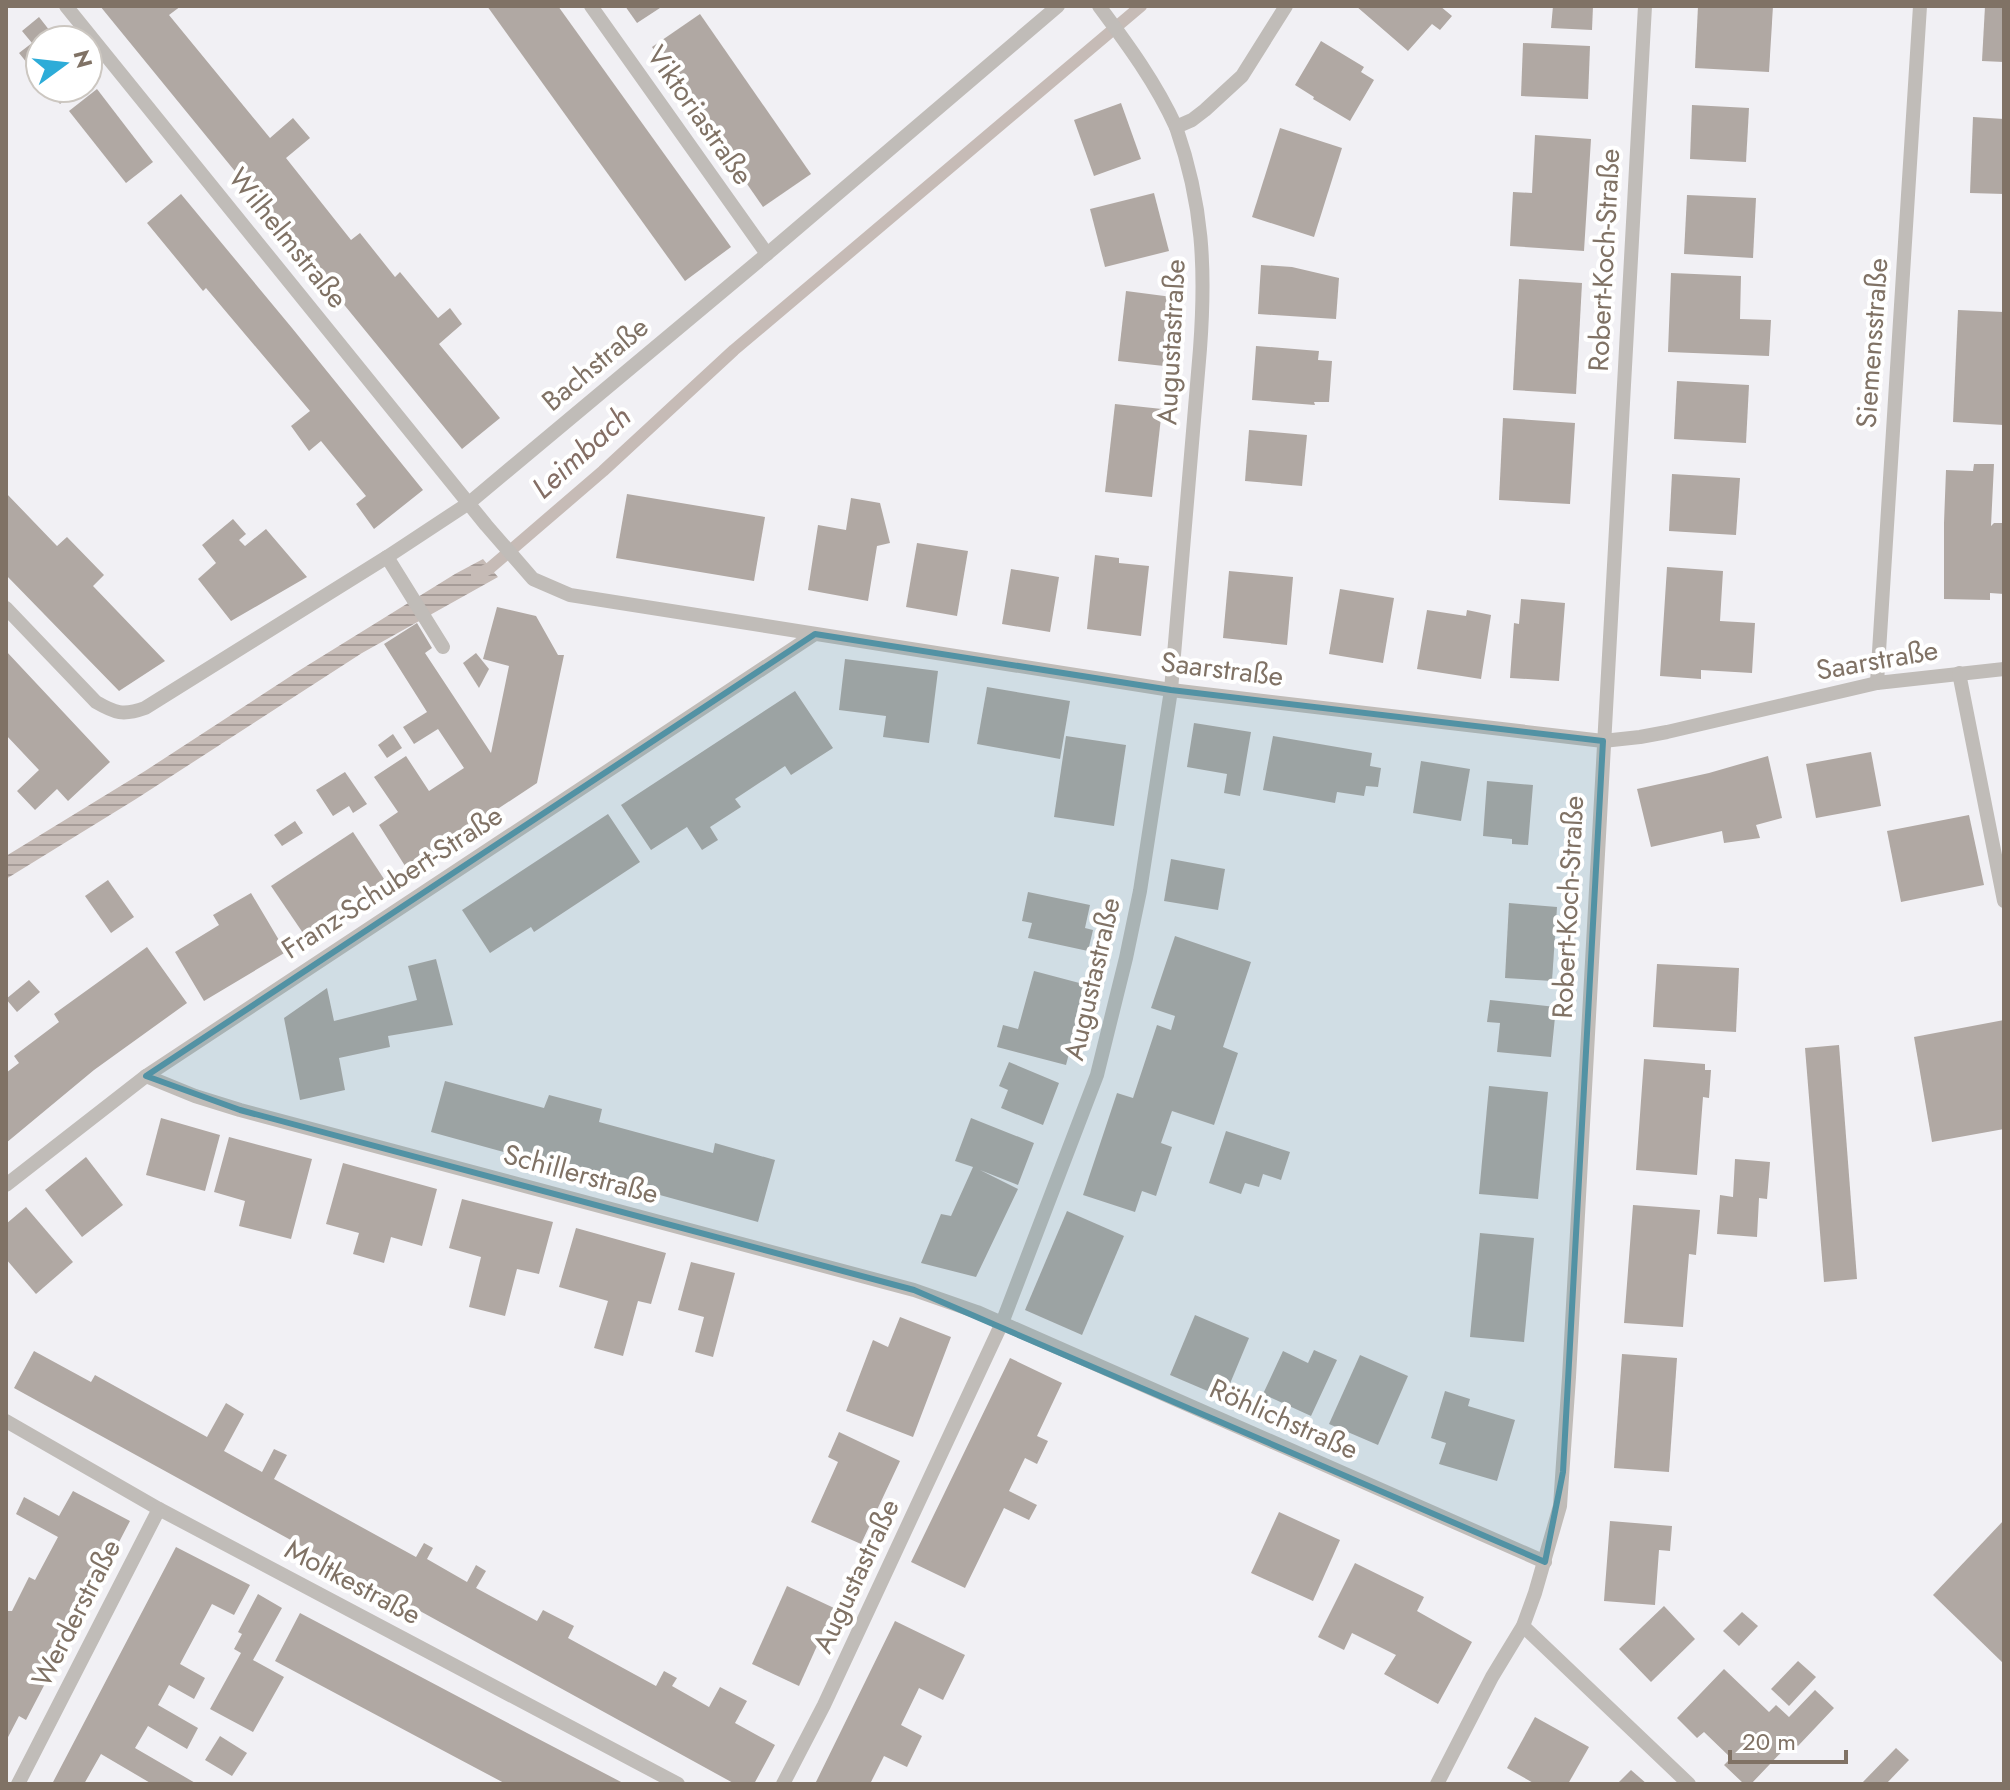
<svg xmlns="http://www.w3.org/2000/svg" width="2010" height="1790" font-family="Jost,sans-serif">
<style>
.water{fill:url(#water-rules)}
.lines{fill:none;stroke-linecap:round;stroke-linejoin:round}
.stream{stroke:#c6bbb6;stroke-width:12}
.building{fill:#b0a8a3}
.minor{stroke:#c0bcb8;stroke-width:14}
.marked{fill:#5292a4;fill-opacity:0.2;stroke:#5292a4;stroke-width:6;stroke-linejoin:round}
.labels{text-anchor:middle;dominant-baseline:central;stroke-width:8;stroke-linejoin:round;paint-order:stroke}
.street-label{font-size:28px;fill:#807265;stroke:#fff}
.water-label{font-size:30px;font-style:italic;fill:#846e65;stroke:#fff}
</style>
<defs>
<pattern id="water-rules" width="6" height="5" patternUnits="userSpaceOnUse" patternTransform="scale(2)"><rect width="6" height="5" fill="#c6bbb6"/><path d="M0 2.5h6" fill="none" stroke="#a69c98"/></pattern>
</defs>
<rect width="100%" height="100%" fill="#f1f0f4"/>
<path class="water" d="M483,559L498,577L362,653L136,799L6,879V856L145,771L300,670L455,574Z"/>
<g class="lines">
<path class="stream" d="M477,575L490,568L532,532L603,471L734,350L1141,6"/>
</g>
<g class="building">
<path d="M100,6H181L169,15L270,138L293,118L310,138L286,158L351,240L360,233L395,277L400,272L438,318L450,308L462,324L439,344L500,418L462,449Z"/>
<path d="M487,6H558L731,247L685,281Z"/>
<path d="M625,6H663L637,23Z"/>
<path d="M1356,6H1440L1452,16L1440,30L1432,24L1408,51Z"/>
<path d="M1553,6H1593L1592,30L1551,28Z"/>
<path d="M1698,6H1773L1769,72L1695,68Z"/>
<path d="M1985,6H2004V62L1982,61Z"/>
<path d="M700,14L811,174L763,207L652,47Z"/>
<path d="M39,17L57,40H40V79L19,53L32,43L22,31Z"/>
<path d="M1321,41L1364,67L1361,72L1374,80L1350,121L1313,99L1314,97L1295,85Z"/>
<path d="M1523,43L1590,46L1588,99L1521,96Z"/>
<path d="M47,88H74L76,91L60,104Z"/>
<path d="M97,89L153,162L126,183L69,111Z"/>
<path d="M1121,103L1141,159L1094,176L1074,120Z"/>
<path d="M1692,105L1749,108L1746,162L1690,159Z"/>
<path d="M1973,117L2004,119V194L1970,193Z"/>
<path d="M1280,128L1342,148L1314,237L1252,217Z"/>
<path d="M1535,135L1591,139L1584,251L1510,246L1513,192L1532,193Z"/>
<path d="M1154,193L1169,251L1105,267L1090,209Z"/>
<path d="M181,194L292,328L423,490L374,529L356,504L366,496L321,441L309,451L291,426L310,411L206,288L203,291L147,223Z"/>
<path d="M1687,195L1756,198L1753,258L1684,254Z"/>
<path d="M1261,265L1292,267L1339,278L1336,319L1258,314Z"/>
<path d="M1671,273L1741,276L1740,319L1771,320L1769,356L1668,352Z"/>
<path d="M1519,279L1582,283L1576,394L1513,390Z"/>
<path d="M1126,291L1172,297L1164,366L1118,361Z"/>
<path d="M1958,310L2004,312V425L1953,422Z"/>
<path d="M1256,346L1319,351L1318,360L1332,361L1329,402H1314L1315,405L1252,400Z"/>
<path d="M1677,381L1749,385L1746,443L1674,439Z"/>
<path d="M1115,404L1162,409L1152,497L1105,492Z"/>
<path d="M1503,418L1575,423L1570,504L1499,500Z"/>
<path d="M1249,430L1307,435L1302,486L1245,481Z"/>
<path d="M1974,464H1994L1991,526L1994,523H2004V594L1990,593V600L1944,599V523L1946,470L1973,471Z"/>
<path d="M1672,474L1740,478L1736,535L1669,531Z"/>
<path d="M6,493L57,546L67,537L104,575L93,586L165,661L119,691L6,575Z"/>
<path d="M627,494L765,517L754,581L616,558Z"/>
<path d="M851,498L880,503L890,543L877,546L868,601L808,590L818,525L846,530Z"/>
<path d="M233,519L246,534L239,540L245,546L266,529L307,577L231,621L198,579L216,563L202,545Z"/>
<path d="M917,543L968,551L957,616L906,607Z"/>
<path d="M1095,555L1119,558V563L1149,566L1141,636L1087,629Z"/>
<path d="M1667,567L1723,571L1720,621L1755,623L1752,673L1701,670V679L1660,676Z"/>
<path d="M1011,569L1059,577L1050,632L1002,624Z"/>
<path d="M1229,571L1293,577L1287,645L1223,638Z"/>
<path d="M1340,589L1394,598L1383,663L1329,654Z"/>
<path d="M1521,599L1565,603L1559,681L1510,678L1514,623L1519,624Z"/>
<path d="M497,607L536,616L558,655H564L537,783L407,869L379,825L398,812L374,777L406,756L429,791L464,768L438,729L414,744L403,727L427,712L384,644L417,623L432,648L425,653L491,753L509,666L483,659Z"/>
<path d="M1427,610L1466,616L1467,610L1491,615L1481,679L1417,669Z"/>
<path d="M6,651L110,762L68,801L57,789L35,810L17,791L39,770L6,735Z"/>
<path d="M476,653L489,669L479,688L463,663Z"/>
<path d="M845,659L938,671L929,743L883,737L886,716L839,710Z"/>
<path d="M987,687L1070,701L1060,759L977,744Z"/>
<path d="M795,691L833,748L791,775L785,766L735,799L741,807L710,827L718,840L702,850L687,827L651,850L621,805Z"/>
<path d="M1194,723L1251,732L1240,796L1224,793L1227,774L1187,767Z"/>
<path d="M393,734L402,748L387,758L378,745Z"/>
<path d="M1066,736L1126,745L1114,826L1054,817Z"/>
<path d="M1273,736L1372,753L1370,766L1381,768L1378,787L1366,786L1364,796L1337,792L1335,803L1263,790Z"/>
<path d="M1871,752L1881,806L1816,818L1806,764Z"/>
<path d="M1768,756L1782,818L1756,825L1760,838L1724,843L1722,831L1651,847L1637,789L1709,773Z"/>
<path d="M1421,761L1470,769L1461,821L1413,813Z"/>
<path d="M345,772L367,804L353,813L349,806L333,816L316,790Z"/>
<path d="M1487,781L1533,785L1528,845L1512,844V839L1483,836Z"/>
<path d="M608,814L640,862L534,932L531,927L490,953L462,910Z"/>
<path d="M1969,815L1984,885L1901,902L1887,831Z"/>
<path d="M295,821L303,833L282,846L274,835Z"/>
<path d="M353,832L386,882L305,936L271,886Z"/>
<path d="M1171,859L1225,869L1218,910L1164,901Z"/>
<path d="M108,880L134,917L111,933L85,896Z"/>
<path d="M1028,892L1090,905L1085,928L1093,930L1088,951L1028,938L1032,923L1022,921Z"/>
<path d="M251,893L286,952L204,1001L175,952L219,925L213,915Z"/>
<path d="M1509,903L1557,907L1552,981L1505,978Z"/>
<path d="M1175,936L1251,962L1223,1047L1238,1053L1214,1125L1172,1111L1161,1143L1172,1147L1156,1196L1142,1191L1135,1212L1083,1195L1117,1093L1133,1098L1157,1025L1171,1030L1175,1016L1151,1008Z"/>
<path d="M147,947L187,1003L94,1070L6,1143V1073L19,1063L14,1056L59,1022L54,1014Z"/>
<path d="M436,959L453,1025L388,1036L390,1047L339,1058L345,1090L300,1100L284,1018L327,988L334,1021L417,1000L408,966Z"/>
<path d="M1657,964L1739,968L1736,1032L1653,1027Z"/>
<path d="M1034,971L1087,985L1066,1065L997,1047L1003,1025L1018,1029Z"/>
<path d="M29,980L40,992L17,1012L6,999Z"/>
<path d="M1490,1000L1556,1007L1551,1057L1497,1052L1500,1023L1487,1022Z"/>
<path d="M2004,1020V1129L1932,1142L1914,1037Z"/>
<path d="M1839,1045L1857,1279L1824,1282L1805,1048Z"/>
<path d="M1644,1059L1705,1064V1070H1711L1709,1098L1703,1097L1697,1175L1636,1170Z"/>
<path d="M1009,1062L1059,1083L1043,1125L1001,1108L1008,1090L999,1086Z"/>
<path d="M445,1081L544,1108L549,1095L602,1109L599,1122L713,1153L715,1143L775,1160L758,1222L431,1132Z"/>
<path d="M1489,1086L1548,1092L1538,1199L1479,1194Z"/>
<path d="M161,1118L220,1135L205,1191L146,1175Z"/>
<path d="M971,1118L1034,1143L1018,1185L980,1170L1018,1189L976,1277L921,1263L941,1214L951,1216L973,1167L955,1161Z"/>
<path d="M1226,1131L1290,1152L1281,1180L1263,1174L1259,1187L1245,1183L1241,1194L1209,1183Z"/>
<path d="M229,1137L312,1159L291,1239L239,1226L245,1201L214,1192Z"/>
<path d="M86,1157L123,1205L82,1237L45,1190Z"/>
<path d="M1735,1159L1770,1162L1767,1199L1759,1198L1757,1237L1717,1234L1720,1195L1733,1197Z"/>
<path d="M343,1163L437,1189L422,1246L391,1237L384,1263L353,1254L359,1233L326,1224Z"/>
<path d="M462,1199L553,1222L539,1274L517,1269L505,1316L469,1307L481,1257L449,1248Z"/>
<path d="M1633,1205L1700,1210L1696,1255L1689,1254L1683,1327L1624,1323Z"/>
<path d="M26,1207L73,1262L36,1294L6,1259V1224Z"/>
<path d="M1067,1211L1124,1236L1082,1335L1025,1310Z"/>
<path d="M576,1228L666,1253L651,1304L638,1301L623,1356L594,1348L608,1301L559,1287Z"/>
<path d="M1480,1233L1534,1238L1524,1342L1470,1337Z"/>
<path d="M691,1262L735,1273L713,1357L695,1352L704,1317L678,1310Z"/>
<path d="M1195,1315L1249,1338L1224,1398L1170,1375Z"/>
<path d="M900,1317L951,1337L913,1437L846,1411L873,1340L888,1347Z"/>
<path d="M1314,1350L1337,1360L1311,1416L1263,1394L1283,1351L1308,1363Z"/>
<path d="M34,1351L91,1382L95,1375L207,1437L226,1403L244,1414L224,1451L262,1472L274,1449L287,1455L274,1479L416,1557L424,1543L433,1548L427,1559L467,1582L476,1565L486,1571L476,1588L537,1621L543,1610L574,1626L568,1638L656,1686L664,1671L677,1678L672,1686L709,1707L720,1687L747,1701L735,1723L775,1745L754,1784H735L14,1388Z"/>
<path d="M1622,1354L1677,1358L1669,1472L1614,1468Z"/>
<path d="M1360,1355L1408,1376L1378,1445L1329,1424Z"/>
<path d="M1010,1358L1062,1383L1037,1436L1048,1441L1037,1464L1025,1458L1009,1491L1037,1505L1029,1520L1004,1508L965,1588L911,1562Z"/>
<path d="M1445,1391L1470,1399L1468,1406L1515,1420L1497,1481L1439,1464L1446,1443L1431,1438Z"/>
<path d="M839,1432L900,1461L861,1544L811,1522L838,1462L828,1457Z"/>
<path d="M73,1491L130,1521L26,1720L19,1716L6,1741V1611H12L29,1577L35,1580L58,1537L16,1514L24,1497L59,1516Z"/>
<path d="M1279,1512L1340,1540L1313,1601L1251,1573Z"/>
<path d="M2004,1520V1664L1933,1595Z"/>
<path d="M1610,1521L1672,1526L1670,1551L1659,1550L1655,1605L1604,1601Z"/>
<path d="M176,1547L250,1585L234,1615L212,1604L180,1664L205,1678L194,1699L169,1685L158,1705L198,1728L187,1749L148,1726L135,1748L197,1784H152L101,1754L84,1784H52Z"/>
<path d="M1355,1563L1424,1597L1417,1611L1472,1642L1438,1704L1384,1674L1396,1655L1352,1633L1344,1650L1318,1637Z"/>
<path d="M787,1586L834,1608L799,1686L752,1664Z"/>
<path d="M258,1594L282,1608L253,1660L284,1677L253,1732L210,1709L241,1653L234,1649L242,1634L238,1632Z"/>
<path d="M1664,1606L1695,1639L1651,1682L1619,1649Z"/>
<path d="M1742,1612L1758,1626L1739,1646L1723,1631Z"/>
<path d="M300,1613L527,1733L625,1784H506L457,1758L275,1661Z"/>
<path d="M895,1621L965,1655L943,1700L919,1688L901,1725L922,1736L907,1767L884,1756L870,1784H815Z"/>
<path d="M1798,1661L1816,1677L1789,1706L1771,1689Z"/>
<path d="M1724,1669L1769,1712L1776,1705L1789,1717L1815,1690L1834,1708L1798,1746L1792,1741L1751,1784H1744L1724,1765L1731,1758L1704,1732L1697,1738L1677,1718Z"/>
<path d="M1535,1717L1589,1747L1568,1784H1535L1507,1768Z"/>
<path d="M220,1736L247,1753L232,1776L205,1760Z"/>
<path d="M1896,1748L1909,1760L1886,1784H1861Z"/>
<path d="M1631,1770L1647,1784H1617Z"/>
</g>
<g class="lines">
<g class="minor">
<path d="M66,6L486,525L533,579L570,595L1171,690L1603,741L1640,737L1667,732L1877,683L2004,669"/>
<path d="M591,6L767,254"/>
<path d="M1099,6C1128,45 1156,83 1176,127"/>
<path d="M387,557L443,647"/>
<path d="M6,608L96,702C115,713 123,716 145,708L387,557L469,503L767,254L1058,6"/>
<path d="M1959,673L2004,901"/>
<path d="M1877,683L1920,6"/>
<path d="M146,1076L195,1096L240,1110L914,1290L977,1312L1545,1562"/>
<path d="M6,1185L146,1076L815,634"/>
<path d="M6,1421L159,1509L678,1784"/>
<path d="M1523,1626L1689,1784"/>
<path d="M18,1784L159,1509"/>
<path d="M783,1784L824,1705L1002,1323L1097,1075L1126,958L1140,891L1171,690L1200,349C1206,268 1203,205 1176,127L1192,120L1205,110L1242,76L1286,6"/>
<path d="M1437,1784L1492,1677L1523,1626L1535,1593L1560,1506L1569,1377L1645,6"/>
</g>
</g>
<path class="marked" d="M815,634L1171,690L1603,741L1563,1472L1545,1562L914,1290L240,1110L146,1076Z"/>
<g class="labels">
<g class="street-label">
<text transform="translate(700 115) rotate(55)">Viktoriastraße</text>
<text transform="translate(288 238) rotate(51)">Wilhelmstraße</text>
<text transform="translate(1604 260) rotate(-87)">Robert-Koch-Straße</text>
<text transform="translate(1171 342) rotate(-87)">Augustastraße</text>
<text transform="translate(1872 343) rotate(-86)">Siemensstraße</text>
<text transform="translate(595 364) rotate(-40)">Bachstraße</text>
<text transform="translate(1877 660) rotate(-10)">Saarstraße</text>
<text transform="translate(1222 669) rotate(7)">Saarstraße</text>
<text transform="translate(392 882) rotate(-33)">Franz-Schubert-Straße</text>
<text transform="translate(1568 907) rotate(-87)">Robert-Koch-Straße</text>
<text transform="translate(1092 979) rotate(-77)">Augustastraße</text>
<text transform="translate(581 1174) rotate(15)">Schillerstraße</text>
<text transform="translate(1284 1419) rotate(24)">Röhlichstraße</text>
<text transform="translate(856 1576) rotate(-65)">Augustastraße</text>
<text transform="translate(353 1582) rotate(28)">Moltkestraße</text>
<text transform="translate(76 1613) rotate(-63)">Werderstraße</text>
</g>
<g class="water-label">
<text transform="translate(581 452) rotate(-42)">Leimbach</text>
</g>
</g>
<rect width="2010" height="1790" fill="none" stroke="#807265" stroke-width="16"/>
<g transform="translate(64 64) rotate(75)"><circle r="38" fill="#ffffff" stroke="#ccc7c1" stroke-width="2"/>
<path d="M0-6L14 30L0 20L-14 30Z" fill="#2dacd8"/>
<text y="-12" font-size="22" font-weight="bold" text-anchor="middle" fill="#807265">N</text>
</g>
<path d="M1730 1750v12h116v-12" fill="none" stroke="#807265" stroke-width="4"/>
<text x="1742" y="1750" font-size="24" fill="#807265" stroke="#ffffff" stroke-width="6" paint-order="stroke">20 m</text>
</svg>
